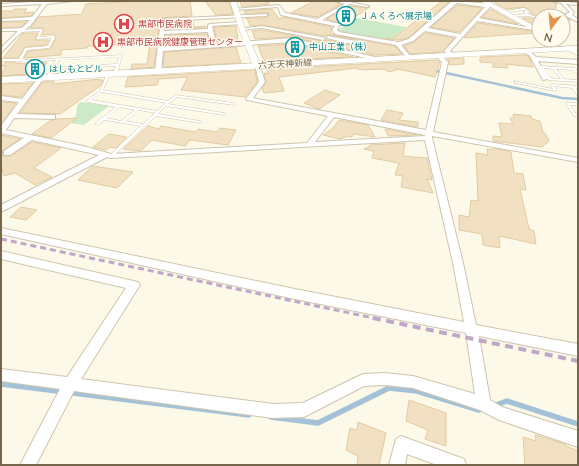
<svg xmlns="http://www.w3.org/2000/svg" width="579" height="466" font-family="'Nunito Sans','Noto Sans JP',sans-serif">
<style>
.green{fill:#cceac7}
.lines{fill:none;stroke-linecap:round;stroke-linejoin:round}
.stream-far1{stroke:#a3c2d7;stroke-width:2.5}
.stream{stroke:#a3c2d7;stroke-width:5.5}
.building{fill:#f1e0c1;stroke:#e3cba1}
.service-casing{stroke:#cec5ae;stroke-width:1}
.minor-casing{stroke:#cec5ae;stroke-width:2}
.tertiary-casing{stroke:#cec5ae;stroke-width:1}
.secondary-casing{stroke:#d1c6ac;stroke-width:1}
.service{fill:#fff;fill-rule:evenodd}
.minor{fill:#fff;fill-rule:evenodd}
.tertiary{fill:#fff;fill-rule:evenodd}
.secondary{fill:#fff;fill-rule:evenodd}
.rail-far1{stroke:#c0a6c7;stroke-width:3;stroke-dasharray:6 4;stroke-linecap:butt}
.rail{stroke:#c0a6c7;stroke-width:4;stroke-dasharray:8 5.5;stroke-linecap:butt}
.labels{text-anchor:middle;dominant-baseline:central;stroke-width:3;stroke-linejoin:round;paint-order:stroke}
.far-culture-label{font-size:9px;fill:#0d838f;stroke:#fffcef;text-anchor:start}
.far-health-label{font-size:9px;fill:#be3a42;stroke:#fffcef;text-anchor:start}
.far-street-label{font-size:9px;fill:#76664c;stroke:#fffcef}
</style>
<rect width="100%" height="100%" fill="#fcf9e9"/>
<g class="green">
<path d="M358,18L406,27L390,41L342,32L338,30Z"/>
<path d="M81,102H82L109,106L84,125L70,123L75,119L78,104Z"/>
</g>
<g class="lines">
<path class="stream-far1" d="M432,70L562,98L578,99"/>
<g class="stream">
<path d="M1,384L249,415"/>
<path d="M493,406L507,401L578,424"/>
<path d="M271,417L318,423L389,388L417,391L479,410"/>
</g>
</g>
<g class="building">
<path d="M139,1H190L192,16L160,18L154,67L131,69L132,64H147L150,43L88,46L87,48L61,50V55L24,58L28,51L50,49L56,38L54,34L42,35L44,30L42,28H30L39,17L82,14L86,4Z"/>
<path d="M205,1L229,2L233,14L216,15Z"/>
<path d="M240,1H268L269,4L242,7Z"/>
<path d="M314,1H334L341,4L317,17L291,13Z"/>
<path d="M442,1H450L408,38L398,40L386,38L392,39Z"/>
<path d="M496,1H550L557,4L554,11L571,20H563V16H540L531,14V11L524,7L506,9L495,3Z"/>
<path d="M457,5L482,8L459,32L431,27Z"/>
<path d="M350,6L367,8L370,7L341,26L340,23L326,19Z"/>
<path d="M14,9H27L24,13L34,12L31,16L1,18V11H13Z"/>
<path d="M272,9L279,19L283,17L332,27L330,33L335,35L395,46L402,54L375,55L291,37L255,39L252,31L262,30L323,41L326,40L356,46L360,43L356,40L328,35L326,36L262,25L250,26L247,18H266L270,14L268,12L245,14L244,11Z"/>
<path d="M491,9L518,24L482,17Z"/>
<path d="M522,18H529L539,20V27Z"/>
<path d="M193,21L194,27L206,26V28L166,29V22Z"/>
<path d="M1,22H26L21,27L1,28Z"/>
<path d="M478,23L530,31L535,33L464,38Z"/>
<path d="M236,26L238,41L217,42L214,27Z"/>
<path d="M23,33H38L35,40H49L47,45L25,47L18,58H3Z"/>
<path d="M425,33L454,38L443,52L410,54L404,46L414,42Z"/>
<path d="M207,34L209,43L165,45V35Z"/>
<path d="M291,44L353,57L264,61L258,46Z"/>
<path d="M236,47L241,63L163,67L164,52Z"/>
<path d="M525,55L529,57L533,67L506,64L508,68L492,67L494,63L480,62V57Z"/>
<path d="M464,58V64L449,65V61L447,59Z"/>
<path d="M437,60L440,62L435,77L398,69L390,72L383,69L364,70L357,69V68L279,77L284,91L264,93L262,88L266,82L264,73L268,74L267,69Z"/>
<path d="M6,62L26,64L47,62L41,73L1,76L6,66H2Z"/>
<path d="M255,70L257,82L245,97L181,90L188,77L159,79L157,85L125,87L128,77Z"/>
<path d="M100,79L99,80H103L100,86L60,114L20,113L43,82L54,81L53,84Z"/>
<path d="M33,83L21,97L1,95V84Z"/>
<path d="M325,90L340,95L319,109L304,103Z"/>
<path d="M1,102L16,103L1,124Z"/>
<path d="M387,110L403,113L399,120L418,122V127L381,120Z"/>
<path d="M513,114L531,116L532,119L540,121L543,133H545L549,141L542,147L493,141V136L502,137L499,123L513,124L510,118H514Z"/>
<path d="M77,118L51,138L32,134L51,120H55L56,119Z"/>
<path d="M339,120L368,125L375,137L354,134L352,137L348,136L340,139L323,135L333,128Z"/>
<path d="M148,126L159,129L161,126L195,132L198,129L217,132L220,128L236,130L228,145L190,140L185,146L152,140L141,151L123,149Z"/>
<path d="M385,129L417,135L388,136Z"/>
<path d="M109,134L127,137L116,148L110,147L106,150L93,147Z"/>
<path d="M1,135L20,139L3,150L2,155L4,156H11L32,142L61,148L34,168L52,177L35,185L15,173L4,176L1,164Z"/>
<path d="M405,143L403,156L427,158L432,180L427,179L433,193L401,187L403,176L395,175L399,163L372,158L374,151L364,149L369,147L370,145Z"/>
<path d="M494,148L511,152L514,173L523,174L526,190L520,189L529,229L534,231L536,244L499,236L500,248L483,245L482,234L459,230V215L469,217L471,200L478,201L476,153L488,155L487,149L494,150Z"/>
<path d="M93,166L133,172L117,188L78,180Z"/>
<path d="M21,207L37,210L26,220L10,217Z"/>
<path d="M409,400L446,413V446L425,439L428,430L406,421Z"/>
<path d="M358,422L386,433L379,465H357L358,456L346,450L350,428L357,430Z"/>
<path d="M535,435L565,444L566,446L578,451V465H525L523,437L536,441Z"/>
</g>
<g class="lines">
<defs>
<g id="service">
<path d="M524,8L530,12L527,13L530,15L539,17V19L529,16L510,17L509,16L526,14L523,12L526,11L524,10L507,12L506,11Z"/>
<path d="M42,29L43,30L39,37L54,36L55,37L50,47L49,48L27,50L22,59L26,60L122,55L117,74L115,75L113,74L116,66L54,69L50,77L48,78L46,77L56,60L26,62L20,61H1V59H19L25,48L48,46L52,38L36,39L40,31L20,32L19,31L20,30ZM119,57L117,64L55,67L59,60Z"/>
<path d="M541,66L575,68L578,72V75L573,70L556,69L564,79L578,80V82L548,80L541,67ZM544,68L553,69L561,79L550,78Z"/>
<path d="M107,73L110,74L103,90L168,101L176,95L234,103L236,104L234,105L177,97L168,104L224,113L226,114L224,115L166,106L158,114L200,121L202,122L200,123L156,116L112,157H111L109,156L110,155L141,126L104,120L98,125L95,124L101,118H102L116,107L88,102L86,101L100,91ZM102,92L166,103L157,111L91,100ZM120,107L135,110L121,121L106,118ZM139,110L156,113L153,114V115L143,124L125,121Z"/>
<path d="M515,81L553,89L550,85L552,84L578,86V88H576L578,91V95H577L572,88L554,86L557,90L555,91L516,83H515Z"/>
<path d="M567,103H578V105H570L576,114H578V116H574L566,104Z"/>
</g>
<g id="minor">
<path d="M45,1H73L47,4L31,25L16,37L1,53V48L18,31H1V29L22,28L30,20L1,21V19L32,17L42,4L1,6V4Z"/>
<path d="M335,1H345L369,6L367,7L350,4L322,20L340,24L337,30L339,32L398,42L409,39L452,1L493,4V6L490,7L479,18L536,29L534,30L477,21L450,51L454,55L451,57L444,51L457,37L425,31L413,41L401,45L411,57L408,59L396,45L335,34L332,30L335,26L281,15L278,7L236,10L234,9L279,5L285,13L317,19L345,4ZM457,3L485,7L460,34L428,28Z"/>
<path d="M551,1L578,3V5L566,4L574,12L572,15L578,19V22L566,16V14L570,12L561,3Z"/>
<path d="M268,14L266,16L165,21L164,31L208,29V25L210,24L240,22L242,24L212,26L216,44L291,38L384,59L381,61L291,42L163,51L161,71L158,73L155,71L161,19ZM208,32L211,44L163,47L164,34Z"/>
<path d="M262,26L326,38L328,36L356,41L359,43L356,45L326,38L323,40L262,28L242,30L240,29Z"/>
<path d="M524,50H528L536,57L578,60V64L538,61L548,79L543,80L530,56L524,52Z"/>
<path d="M437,55H441L448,62L433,132L578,158V162L432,136V138L463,263L476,325L578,344V356L479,336L490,400L502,407L578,431V447L499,420L480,410L413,388L385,385L364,386L304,417L273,418L74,391L36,465H20L60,389L1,381V369L67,377L126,288L1,259V251L138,282L140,285L138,288L81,379L273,404L303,403L363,374L385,373L413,376L475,394L466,333L290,298L1,234V228L290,288L464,322L453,263L425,140L111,158L107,157L1,212V205L99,155L32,140L10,155H4V151L24,138L1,133V126L19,102L1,100V96L22,99L39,77H43L44,78L17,114L52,115H55V119L14,118L6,130L83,146L111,154L307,143L328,116L247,100L246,99L259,82L255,65L260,66L265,82L253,98L426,130L442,62L436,56ZM334,117L425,135V136L315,142Z"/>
<path d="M401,436L464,459L466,465H437L407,454L405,465H389L396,439Z"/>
</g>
<g id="tertiary">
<path d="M230,1H236L245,29L261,66L260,68H254L253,66L239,29Z"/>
<path d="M568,46L578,51V56L566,49L564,48Z"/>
</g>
<g id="secondary">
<path d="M480,1H488L539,29V34Z"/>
<path d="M578,46V50L1,83V77Z"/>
</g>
</defs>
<use href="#service" class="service-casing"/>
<use href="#minor" class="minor-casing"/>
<use href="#tertiary" class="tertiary-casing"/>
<use href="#secondary" class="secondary-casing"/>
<use href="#service" class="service"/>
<use href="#minor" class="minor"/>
<use href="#tertiary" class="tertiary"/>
<use href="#secondary" class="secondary"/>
<path class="rail-far1" d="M1,239L378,319"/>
<path class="rail" d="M373,318L578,361"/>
</g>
<defs>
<symbol id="building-ring" viewBox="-11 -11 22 22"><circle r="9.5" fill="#fffcef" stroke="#0f9aa8" stroke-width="1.5"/><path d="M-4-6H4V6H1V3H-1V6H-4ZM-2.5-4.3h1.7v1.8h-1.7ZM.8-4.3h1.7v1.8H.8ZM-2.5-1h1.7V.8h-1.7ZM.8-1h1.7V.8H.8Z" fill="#0f9aa8"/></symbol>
<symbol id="hospital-ring" viewBox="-11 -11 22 22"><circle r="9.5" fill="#fffcef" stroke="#e0444e" stroke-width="1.5"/><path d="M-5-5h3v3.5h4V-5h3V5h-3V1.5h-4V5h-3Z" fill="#e0444e"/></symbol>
</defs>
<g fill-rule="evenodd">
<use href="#building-ring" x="335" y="5" width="22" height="22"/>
<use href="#hospital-ring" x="113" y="13" width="22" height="22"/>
<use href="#hospital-ring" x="92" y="31" width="22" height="22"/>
<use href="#building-ring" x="284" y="36" width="22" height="22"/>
<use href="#building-ring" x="24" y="58" width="22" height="22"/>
</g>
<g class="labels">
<g class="far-culture-label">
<text x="360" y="16">ＪＡくろべ展示場</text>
<text x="309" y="47">中山工業（株）</text>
<text x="49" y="69">はしもとビル</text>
</g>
<g class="far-health-label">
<text x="138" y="24">黒部市民病院</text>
<text x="117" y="42">黒部市民病院健康管理センター</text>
</g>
<g class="far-street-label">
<text transform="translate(285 64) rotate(-3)">六天天神新線</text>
</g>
</g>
<rect width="579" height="466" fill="none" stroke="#76664c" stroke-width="4"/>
<g transform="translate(551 28) rotate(196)"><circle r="19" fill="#fffcef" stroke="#c8c0ae"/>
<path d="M0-3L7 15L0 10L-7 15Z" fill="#e39651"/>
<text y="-6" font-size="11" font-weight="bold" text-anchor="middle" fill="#76664c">N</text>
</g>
</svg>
